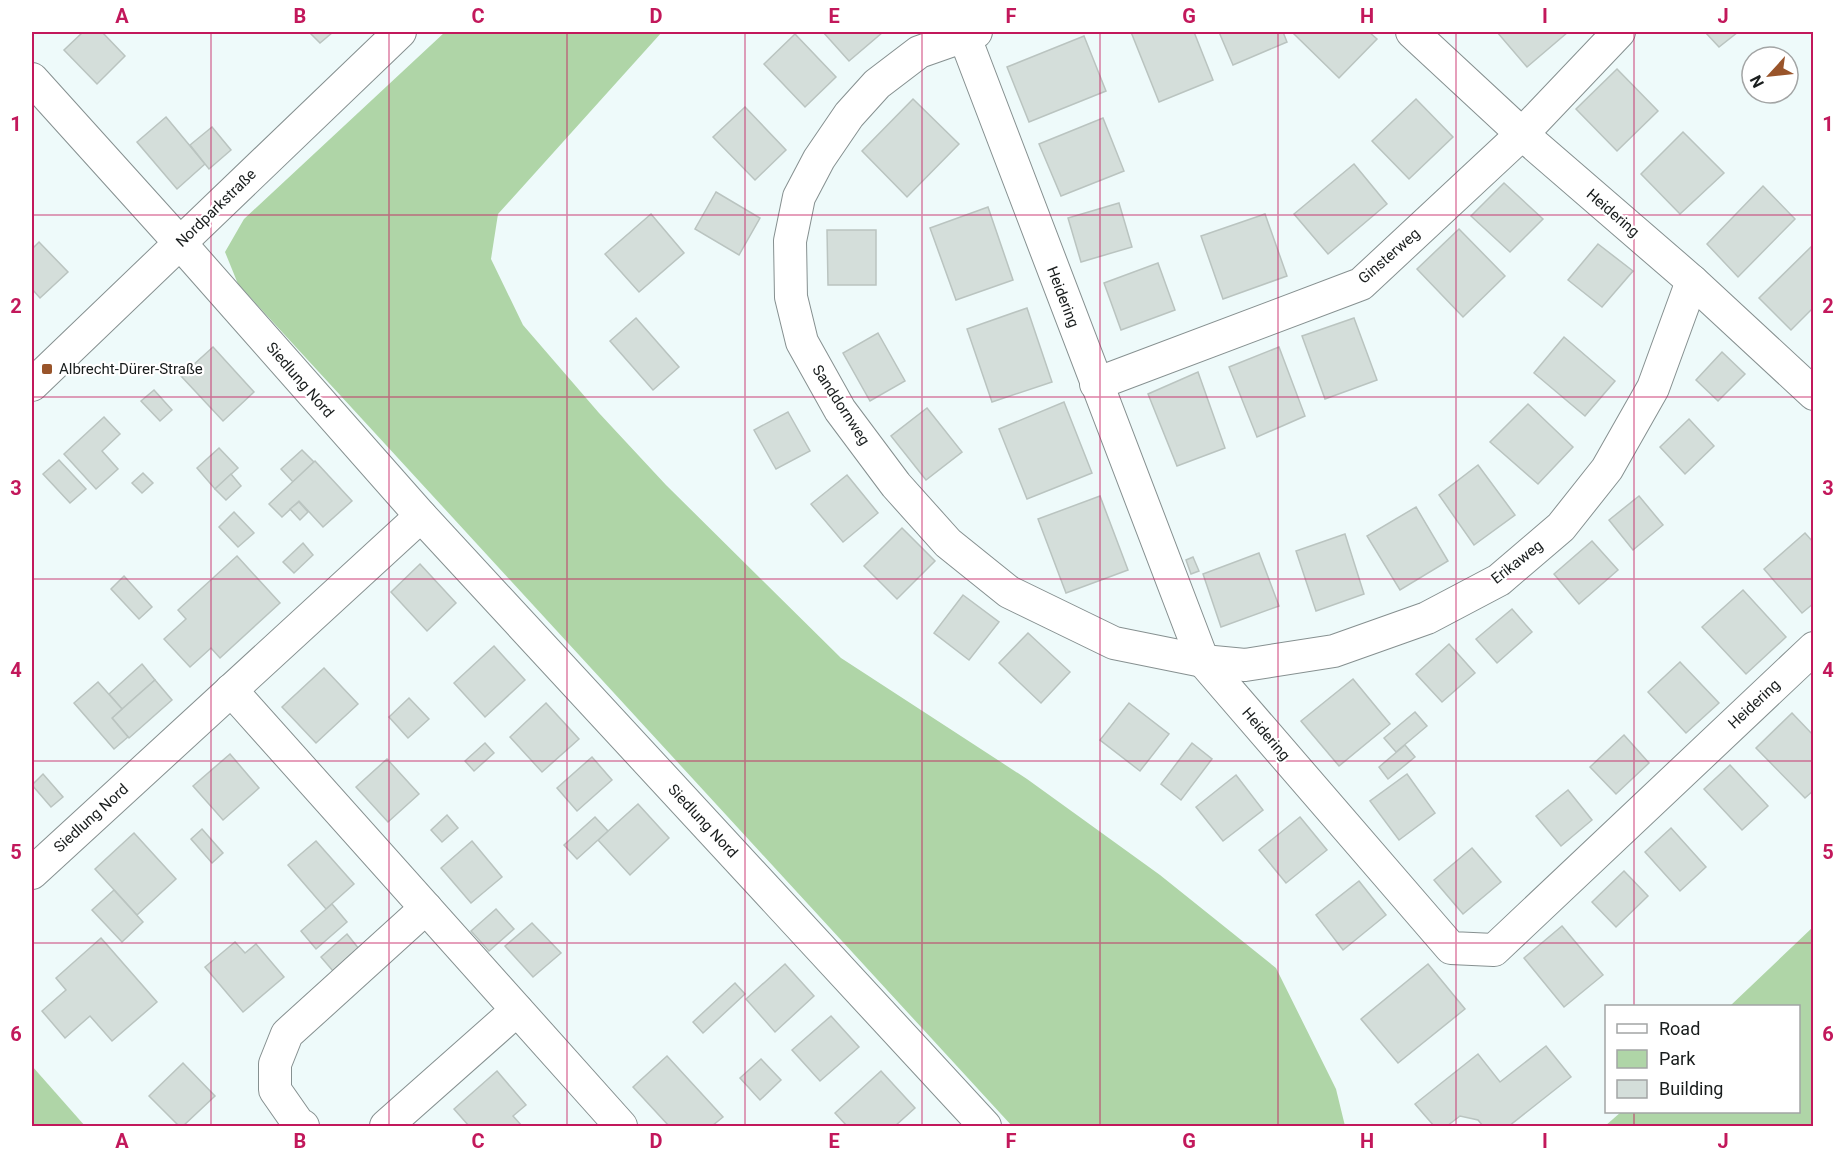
<svg xmlns="http://www.w3.org/2000/svg" width="1845" height="1158" font-family="Roboto,sans-serif">
<style>
.green{fill:#afd5a7}
.building{fill:#d4deda;stroke:#bac4c0;stroke-width:1.5}
.lines{fill:none;stroke-linecap:round;stroke-linejoin:round}
.minor-casing{stroke:#869090;stroke-width:34}
.minor{stroke:#fff;stroke-width:32}
.grid{fill:none;stroke:#c2185b;stroke-width:1.5;stroke-opacity:0.55}
.poi-dot{fill:#99542a;stroke:#fff;stroke-width:2}
.labels{text-anchor:middle;dominant-baseline:central;stroke-width:4.5;stroke-linejoin:round;paint-order:stroke}
.street-label{font-size:15px;fill:#191d1d;stroke:#fff}
.poi-label{font-size:15px;fill:#191d1d;stroke:#fff;text-anchor:start}
.neatline{fill:none;stroke:#c2185b;stroke-width:2}
.grid-label{font-size:20px;text-anchor:middle;font-weight:bold;fill:#c2185b}
</style>
<rect width="100%" height="100%" fill="#eefafa"/>
<g class="green">
<path d="M445,32H662L498,214L491,259L523,325L599,413L666,485L841,658L1027,779L1160,875L1276,968L1336,1089L1345,1126H1012L238,284L225,252L244,219Z"/>
<path d="M1813,927V1126H1605L1621,1112H1798V1006H1730Z"/>
<path d="M32,1066L85,1126H32Z"/>
</g>
<g class="building">
<path d="M83,32H102L125,56L97,84L64,50Z"/>
<path d="M309,32H333L320,43Z"/>
<path d="M823,32H883L849,61Z"/>
<path d="M1131,32H1194L1213,80L1159,102Z"/>
<path d="M1219,32H1283L1287,42L1233,65Z"/>
<path d="M1296,32H1369L1377,39L1339,78L1294,34Z"/>
<path d="M1497,32H1568L1527,67Z"/>
<path d="M1705,32H1738L1719,47Z"/>
<path d="M795,34L836,77L805,107L764,64Z"/>
<path d="M1084,36L1106,91L1029,122L1007,67Z"/>
<path d="M1617,69L1658,111L1617,151L1576,109Z"/>
<path d="M913,99L959,144L907,197L862,151Z"/>
<path d="M1416,99L1453,137L1409,179L1372,141Z"/>
<path d="M745,107L786,150L755,180L713,137Z"/>
<path d="M166,117L205,164L177,189L137,142Z"/>
<path d="M1103,118L1124,171L1061,196L1039,144Z"/>
<path d="M212,127L231,150L209,169L190,145Z"/>
<path d="M1683,132L1724,173L1680,214L1641,174Z"/>
<path d="M1354,164L1387,204L1328,254L1294,214Z"/>
<path d="M1504,183L1543,219L1510,252L1471,216Z"/>
<path d="M1763,186L1795,219L1738,277L1707,244Z"/>
<path d="M716,192L760,218L739,255L695,229Z"/>
<path d="M1119,203L1132,247L1081,262L1068,218Z"/>
<path d="M988,207L1013,280L956,300L930,228Z"/>
<path d="M651,214L684,253L639,292L605,254Z"/>
<path d="M1265,214L1287,276L1223,299L1201,236Z"/>
<path d="M1459,229L1505,276L1463,317L1417,269Z"/>
<path d="M827,230H876V285H828Z"/>
<path d="M39,242L68,272L40,298L32,289V249Z"/>
<path d="M1598,244L1633,271L1602,307L1568,280Z"/>
<path d="M1814,244V307L1791,330L1759,298Z"/>
<path d="M1158,263L1175,310L1121,330L1104,283Z"/>
<path d="M1027,308L1052,382L992,402L967,329Z"/>
<path d="M636,318L679,367L653,390L610,341Z"/>
<path d="M1354,318L1377,380L1325,399L1302,336Z"/>
<path d="M878,333L905,381L870,401L843,353Z"/>
<path d="M1564,337L1615,381L1585,416L1534,373Z"/>
<path d="M213,347L254,392L223,421L181,376Z"/>
<path d="M1279,347L1305,416L1257,437L1229,367Z"/>
<path d="M1722,352L1745,374L1718,401L1696,380Z"/>
<path d="M1198,372L1225,448L1177,466L1148,394Z"/>
<path d="M154,390L172,410L160,421L141,401Z"/>
<path d="M1064,402L1092,473L1027,499L999,429Z"/>
<path d="M1528,404L1573,447L1538,484L1490,442Z"/>
<path d="M927,408L962,452L926,480L891,436Z"/>
<path d="M788,412L810,451L776,469L754,430Z"/>
<path d="M104,417L120,434L102,451L118,469L96,489L64,454Z"/>
<path d="M1689,419L1714,446L1685,474L1660,447Z"/>
<path d="M219,448L238,468L215,489L197,468Z"/>
<path d="M302,450L314,462L293,482L281,469Z"/>
<path d="M59,460L86,489L70,503L43,474Z"/>
<path d="M315,461L352,501L323,527L299,501L282,517L269,504Z"/>
<path d="M1478,465L1515,515L1474,545L1439,495Z"/>
<path d="M143,473L153,483L142,493L132,483Z"/>
<path d="M231,474L241,486L226,500L215,489Z"/>
<path d="M847,475L878,513L843,542L811,504Z"/>
<path d="M1100,496L1128,570L1066,593L1038,519Z"/>
<path d="M1639,496L1663,525L1633,550L1609,520Z"/>
<path d="M299,502L308,512L300,520L290,509Z"/>
<path d="M1416,507L1448,561L1400,590L1367,536Z"/>
<path d="M234,512L254,533L238,547L219,527Z"/>
<path d="M902,528L935,561L897,599L864,566Z"/>
<path d="M1805,533L1814,543V603L1802,613L1764,569Z"/>
<path d="M1345,534L1364,594L1316,611L1296,551Z"/>
<path d="M1592,541L1618,570L1579,604L1554,574Z"/>
<path d="M303,543L313,555L294,573L283,562Z"/>
<path d="M1259,553L1279,606L1221,627L1203,574Z"/>
<path d="M237,556L280,603L220,658L211,648L190,667L164,639L186,619L178,610Z"/>
<path d="M1193,557L1199,571L1191,574L1186,560Z"/>
<path d="M420,564L456,603L427,631L391,592Z"/>
<path d="M124,576L152,607L139,619L111,589Z"/>
<path d="M1743,590L1786,637L1746,674L1702,627Z"/>
<path d="M963,595L999,622L969,660L934,633Z"/>
<path d="M1512,609L1532,632L1497,663L1476,639Z"/>
<path d="M1028,633L1070,672L1041,703L999,663Z"/>
<path d="M1449,644L1475,673L1442,702L1416,674Z"/>
<path d="M494,646L525,680L485,717L454,683Z"/>
<path d="M1680,662L1719,703L1686,733L1648,692Z"/>
<path d="M142,664L155,680L122,709L109,694Z"/>
<path d="M324,668L358,704L316,743L282,707Z"/>
<path d="M1353,679L1390,724L1339,766L1301,721Z"/>
<path d="M155,680L172,700L129,738L112,718Z"/>
<path d="M98,682L122,709L112,718L128,737L114,749L74,703Z"/>
<path d="M409,698L429,719L408,738L389,717Z"/>
<path d="M546,703L579,739L542,772L510,737Z"/>
<path d="M1129,703L1169,734L1140,771L1100,740Z"/>
<path d="M1415,712L1427,726L1396,752L1384,738Z"/>
<path d="M1792,713L1814,736V790L1805,798L1756,748Z"/>
<path d="M1624,735L1649,763L1616,794L1590,767Z"/>
<path d="M485,743L494,753L474,771L465,761Z"/>
<path d="M1192,743L1212,759L1181,800L1161,784Z"/>
<path d="M1405,745L1415,757L1388,779L1379,767Z"/>
<path d="M230,754L259,788L223,820L193,786Z"/>
<path d="M592,757L612,780L577,811L557,788Z"/>
<path d="M387,759L419,794L388,822L356,787Z"/>
<path d="M1730,765L1768,806L1742,830L1704,789Z"/>
<path d="M43,774L63,797L51,807L32,785Z"/>
<path d="M1407,774L1435,813L1399,840L1370,801Z"/>
<path d="M1236,775L1263,810L1223,841L1196,807Z"/>
<path d="M1568,790L1592,820L1561,846L1536,816Z"/>
<path d="M638,804L669,838L630,875L598,840Z"/>
<path d="M447,815L458,828L442,842L431,830Z"/>
<path d="M595,817L608,831L577,859L564,845Z"/>
<path d="M1300,817L1327,850L1286,883L1259,850Z"/>
<path d="M1671,828L1706,867L1680,891L1645,852Z"/>
<path d="M202,829L223,853L212,863L191,839Z"/>
<path d="M134,833L176,879L137,915L95,869Z"/>
<path d="M316,841L354,884L326,909L288,865Z"/>
<path d="M472,841L502,877L471,903L441,868Z"/>
<path d="M1472,848L1501,882L1463,914L1434,880Z"/>
<path d="M1624,871L1648,896L1616,927L1592,902Z"/>
<path d="M1359,881L1386,915L1343,950L1316,915Z"/>
<path d="M114,890L143,922L122,942L92,910Z"/>
<path d="M332,904L347,922L316,949L301,931Z"/>
<path d="M496,909L514,929L489,951L471,931Z"/>
<path d="M532,923L561,953L533,977L505,946Z"/>
<path d="M1562,926L1603,975L1564,1007L1524,958Z"/>
<path d="M347,934L359,949L333,971L321,957Z"/>
<path d="M101,938L157,1002L112,1041L90,1016L65,1038L42,1011L66,990L56,978Z"/>
<path d="M235,942L245,953L256,944L284,977L243,1012L205,967Z"/>
<path d="M785,964L814,996L775,1032L746,999Z"/>
<path d="M1428,964L1465,1009L1398,1063L1361,1019Z"/>
<path d="M735,983L745,994L703,1033L693,1022Z"/>
<path d="M831,1016L859,1047L820,1081L792,1050Z"/>
<path d="M1546,1046L1571,1077L1509,1126H1483L1478,1120L1460,1116L1447,1126H1434L1415,1104L1478,1054L1500,1082Z"/>
<path d="M667,1056L723,1117L712,1126H669L633,1087Z"/>
<path d="M761,1059L781,1080L760,1100L740,1078Z"/>
<path d="M183,1063L215,1096L183,1126H179L149,1096Z"/>
<path d="M497,1071L526,1105L513,1116L522,1126H469L454,1109Z"/>
<path d="M881,1071L915,1108L895,1126H847L835,1113Z"/>
</g>
<g class="lines">
<defs>
<g id="minor">
<path d="M960,32L964,35L1203,661L1451,948L1494,950L1814,648"/>
<path d="M976,32L919,52L877,84L849,115L819,159L799,197L790,241L791,297L802,342L840,410L896,485L948,543L1009,592L1114,643L1203,661L1245,665L1334,651L1427,618L1499,580L1561,527L1607,469L1653,388L1692,281"/>
<path d="M1412,32L1522,134L1692,281L1814,394"/>
<path d="M32,79L180,243L421,516L985,1126"/>
<path d="M1096,384L1361,284L1522,134L1619,32"/>
<path d="M32,385L400,32"/>
<path d="M231,690L621,1126"/>
<path d="M32,873L421,516"/>
<path d="M303,1126L298,1123L275,1090V1064L287,1034L426,908"/>
<path d="M386,1126L517,1010"/>
</g>
</defs>
<use href="#minor" class="minor-casing"/>
<use href="#minor" class="minor"/>
</g>
<path class="grid" d="M211,32V1126M389,32V1126M567,32V1126M745,32V1126M922,32V1126M1100,32V1126M1278,32V1126M1456,32V1126M1634,32V1006M32,215H1814M32,397H1814M32,579H1814M32,761H1814M32,943H1814M1634,1112V1126"/>
<rect class="poi-dot" x="41" y="363" width="12" height="12" rx="3"/>
<g class="labels">
<g class="street-label">
<text transform="translate(216 208) rotate(-44)">Nordparkstraße</text>
<text transform="translate(1613 213) rotate(41)">Heidering</text>
<text transform="translate(1389 256) rotate(-41)">Ginsterweg</text>
<text transform="translate(1063 297) rotate(69)">Heidering</text>
<text transform="translate(300 380) rotate(49)">Siedlung Nord</text>
<text transform="translate(841 405) rotate(57)">Sanddornweg</text>
<text transform="translate(1517 562) rotate(-38)">Erikaweg</text>
<text transform="translate(1754 704) rotate(-43)">Heidering</text>
<text transform="translate(1266 734) rotate(49)">Heidering</text>
<text transform="translate(91 818) rotate(-42)">Siedlung Nord</text>
<text transform="translate(703 821) rotate(47)">Siedlung Nord</text>
</g>
<g class="poi-label">
<text x="59" y="369">Albrecht-Dürer-Straße</text>
</g>
</g>
<rect width="1845" height="1158" fill="none" stroke="#ffffff" stroke-width="66"/>
<rect x="1605" y="1005" width="195" height="108" fill="#ffffff" stroke="#a3a5a5" stroke-width="1.5"/>
<rect x="1617" y="1024" width="30" height="9" fill="#ffffff" stroke="#a3a5a5" stroke-width="1.5"/>
<text x="1659" y="1035" font-size="18" fill="#191d1d">Road</text>
<rect x="1617" y="1050" width="30" height="18" fill="#afd5a7" stroke="#a3a5a5" stroke-width="1.5"/>
<text x="1659" y="1065" font-size="18" fill="#191d1d">Park</text>
<rect x="1617" y="1080" width="30" height="18" fill="#d4deda" stroke="#a3a5a5" stroke-width="1.5"/>
<text x="1659" y="1095" font-size="18" fill="#191d1d">Building</text>
<g transform="translate(1770 75) rotate(243)"><circle r="28" fill="#ffffff" stroke="#a3a5a5" stroke-width="1.5"/>
<path d="M0-4.5L10 22L0 15L-10 22Z" fill="#99542a"/>
<text y="-9" font-size="16" font-weight="bold" text-anchor="middle" fill="#191d1d">N</text>
</g>
<rect x="33" y="33" width="1779" height="1092" class="neatline"/>
<g class="grid-label">
<text x="122" y="23">A</text>
<text x="300" y="23">B</text>
<text x="478" y="23">C</text>
<text x="656" y="23">D</text>
<text x="834" y="23">E</text>
<text x="1011" y="23">F</text>
<text x="1189" y="23">G</text>
<text x="1367" y="23">H</text>
<text x="1545" y="23">I</text>
<text x="1723" y="23">J</text>
<text x="16" y="131">1</text>
<text x="1828" y="131">1</text>
<text x="16" y="313">2</text>
<text x="1828" y="313">2</text>
<text x="16" y="495">3</text>
<text x="1828" y="495">3</text>
<text x="16" y="677">4</text>
<text x="1828" y="677">4</text>
<text x="16" y="859">5</text>
<text x="1828" y="859">5</text>
<text x="16" y="1041">6</text>
<text x="1828" y="1041">6</text>
<text x="122" y="1148">A</text>
<text x="300" y="1148">B</text>
<text x="478" y="1148">C</text>
<text x="656" y="1148">D</text>
<text x="834" y="1148">E</text>
<text x="1011" y="1148">F</text>
<text x="1189" y="1148">G</text>
<text x="1367" y="1148">H</text>
<text x="1545" y="1148">I</text>
<text x="1723" y="1148">J</text>
</g>
</svg>
